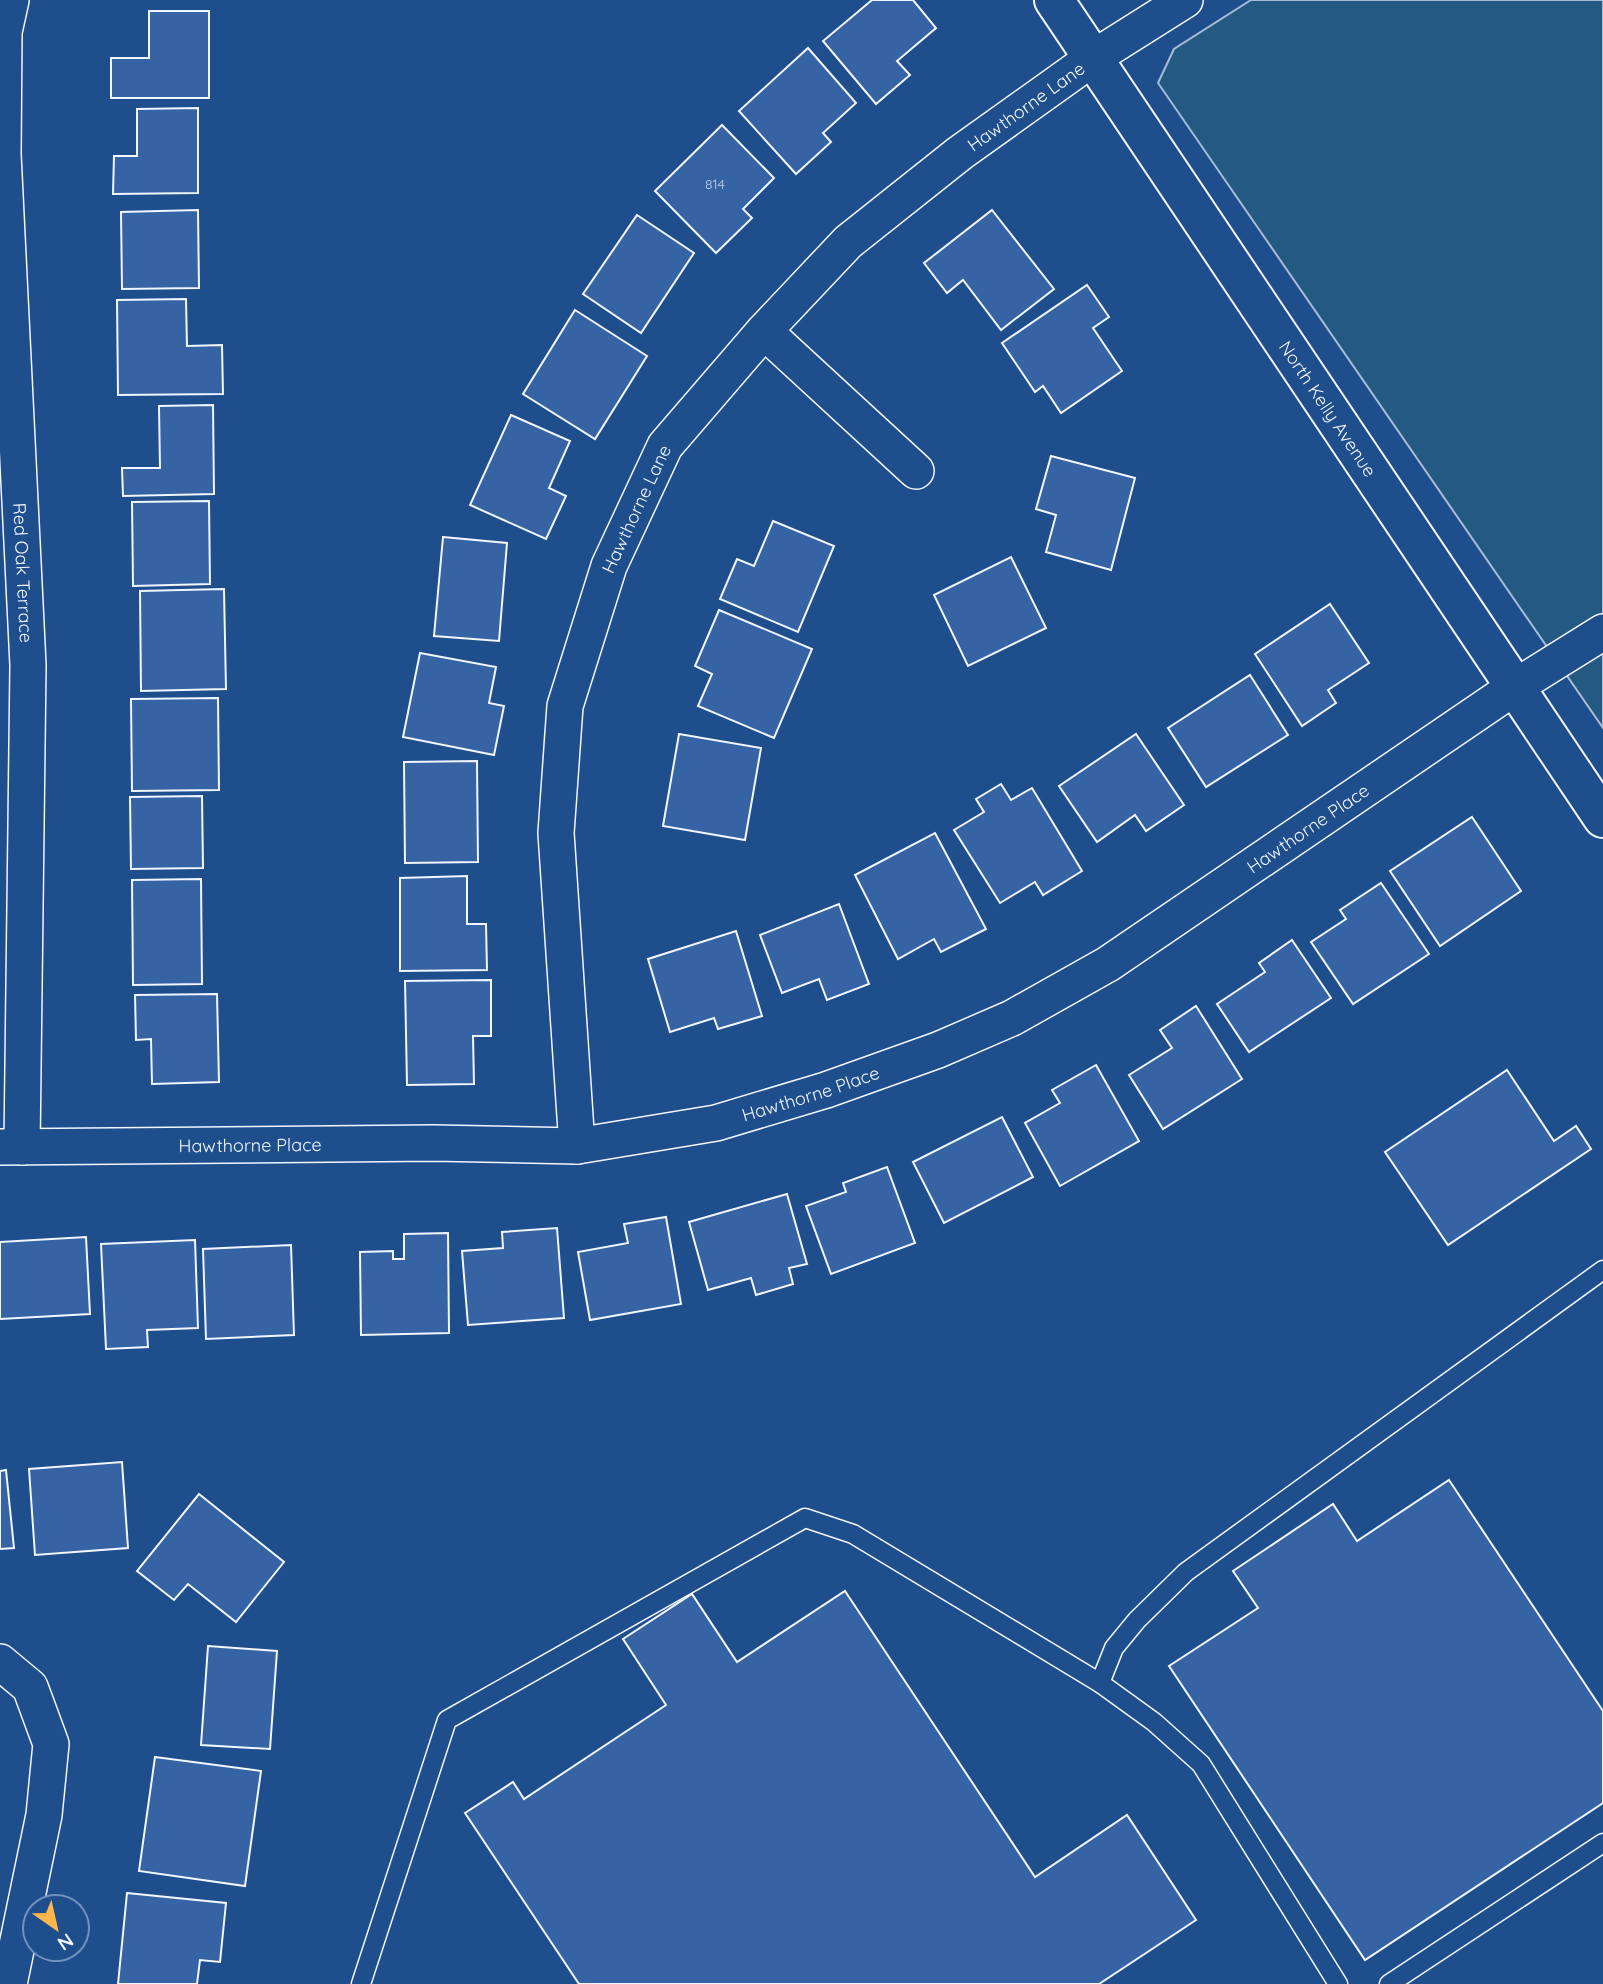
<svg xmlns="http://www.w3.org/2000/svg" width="1603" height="1984" font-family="Quicksand,sans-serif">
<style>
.green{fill:#245a82;stroke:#a8bbd7;stroke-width:2}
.building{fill:#3563a3;stroke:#f2f6ff;stroke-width:2}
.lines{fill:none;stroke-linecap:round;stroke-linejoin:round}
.service-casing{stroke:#f2f6ff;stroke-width:21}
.minor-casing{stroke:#f2f6ff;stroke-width:38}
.secondary-casing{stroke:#f2f6ff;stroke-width:42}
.service{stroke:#1f4e8c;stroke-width:18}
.minor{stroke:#1f4e8c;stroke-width:35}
.secondary{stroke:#1f4e8c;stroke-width:38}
.labels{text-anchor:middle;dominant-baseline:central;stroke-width:5;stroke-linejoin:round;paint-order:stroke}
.number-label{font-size:14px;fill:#c3d1e8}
.street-label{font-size:18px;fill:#f2f6ff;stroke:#1f4e8c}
</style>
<rect width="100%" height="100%" fill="#1f4e8c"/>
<path class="green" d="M1251,0H1603V728L1158,83L1174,49Z"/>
<g class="building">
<path d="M872,0H913L936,28L897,61L910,75L876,104L823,41Z"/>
<path d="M149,11H209V98H111V58H149Z"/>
<path d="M808,48L856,103L823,133L831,142L796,174L739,111Z"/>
<path d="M198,108V193L113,194L114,156H137V109Z"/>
<path d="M722,125L774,178L743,209L752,218L716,253L655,191Z"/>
<path d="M198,210L199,288L122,289L121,212Z"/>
<path d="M992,210L1054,289L1001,330L963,280L947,293L924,263Z"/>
<path d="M637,215L694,253L641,333L583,294Z"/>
<path d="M1087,285L1109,317L1093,328L1122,371L1061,413L1043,386L1035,392L1002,343Z"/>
<path d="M186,299L187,346L222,345L223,394L118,395L117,300Z"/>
<path d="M575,310L647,356L595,439L523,394Z"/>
<path d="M213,405L214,494L123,496L122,468H160L159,406Z"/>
<path d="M511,415L570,441L549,488L566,496L546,539L470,505Z"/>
<path d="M1051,456L1135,478L1111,570L1046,552L1056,515L1036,509Z"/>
<path d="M209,501L210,584L133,586L132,502Z"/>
<path d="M773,521L834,546L798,632L720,599L737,559L754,566Z"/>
<path d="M443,537L507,543L499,641L434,636Z"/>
<path d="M1011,557L1046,628L968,666L934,595Z"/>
<path d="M224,589L226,689L141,691L140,591Z"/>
<path d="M1330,604L1369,663L1328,690L1336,703L1302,726L1255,654Z"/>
<path d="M719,610L812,649L774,738L698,706L712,674L695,666Z"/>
<path d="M420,653L496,667L489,703L504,706L494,755L403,737Z"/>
<path d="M1250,675L1288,735L1206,787L1168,728Z"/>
<path d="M218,698L219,790L132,791L131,699Z"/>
<path d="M679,734L761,748L745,840L663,826Z"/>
<path d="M1136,734L1184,805L1146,831L1135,815L1097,842L1059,786Z"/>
<path d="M477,761L478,862L405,863L404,762Z"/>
<path d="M1001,784L1011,800L1032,788L1082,871L1043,895L1035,882L1000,903L954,830L984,812L976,799Z"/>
<path d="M202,796L203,868L131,869L130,797Z"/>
<path d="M1472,817L1521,891L1440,946L1390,871Z"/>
<path d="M935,833L986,929L941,952L934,939L898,959L855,875Z"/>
<path d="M467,876V924H486L487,970L400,971V878Z"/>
<path d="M201,879L202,984L133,985L132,880Z"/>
<path d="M1381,883L1429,954L1353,1004L1311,942L1346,919L1340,910Z"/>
<path d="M839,904L869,984L827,1000L819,979L782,993L760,935Z"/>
<path d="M736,931L762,1016L718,1029L714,1018L670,1032L648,959Z"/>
<path d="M1292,940L1331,998L1249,1052L1217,1004L1265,972L1259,963Z"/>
<path d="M491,980V1036H473L474,1084L407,1085L405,981Z"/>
<path d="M217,994L219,1082L152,1084L151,1039L136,1040L135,995Z"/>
<path d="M1196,1006L1242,1079L1163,1129L1129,1075L1172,1048L1160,1030Z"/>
<path d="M1096,1065L1139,1141L1060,1186L1025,1123L1060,1103L1052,1090Z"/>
<path d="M1507,1070L1554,1141L1576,1126L1591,1149L1448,1245L1385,1152Z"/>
<path d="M1002,1117L1033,1177L944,1223L913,1162Z"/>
<path d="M887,1167L915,1243L831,1274L806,1206L846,1192L843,1183Z"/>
<path d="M787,1194L807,1264L789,1268L793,1284L756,1295L751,1278L708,1290L689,1222Z"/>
<path d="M666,1217L681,1304L590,1320L578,1252L628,1243L624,1224Z"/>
<path d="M557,1228L564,1318L468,1325L462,1251L503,1248L502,1232Z"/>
<path d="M448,1233L449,1333L361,1335L360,1252L393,1251V1259H404V1234Z"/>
<path d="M86,1237L90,1314L0,1319V1242Z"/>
<path d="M195,1240L198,1328L147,1330L148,1347L106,1349L101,1244Z"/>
<path d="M291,1245L294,1335L206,1339L203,1249Z"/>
<path d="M122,1462L128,1548L35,1555L29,1469Z"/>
<path d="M6,1470L14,1548L0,1549V1471Z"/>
<path d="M1449,1480L1603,1711V1803L1365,1960L1169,1666L1258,1608L1233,1571L1333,1504L1357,1541Z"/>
<path d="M199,1494L284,1562L236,1622L188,1584L174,1600L137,1571Z"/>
<path d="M845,1591L1035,1877L1127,1815L1196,1920L1099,1984H579L465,1813L513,1782L524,1799L666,1705L623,1639L692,1594L737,1662Z"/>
<path d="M208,1646L277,1651L270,1749L201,1745Z"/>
<path d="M155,1757L261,1771L245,1886L139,1871Z"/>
<path d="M127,1893L226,1903L220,1962L200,1960L197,1984H118Z"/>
</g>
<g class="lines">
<defs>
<g id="service">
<path d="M361,1984L447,1720L805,1518L853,1534L1100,1683"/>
<path d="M1338,1984L1201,1764L1154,1722L1100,1683L1114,1648L1137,1620L1186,1572L1603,1270"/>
<path d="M1389,1984L1603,1843"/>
</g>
<g id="minor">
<path id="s1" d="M11,0L4,32L3,154L28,665L22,1147"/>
<path d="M764,331L916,471"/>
<path id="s2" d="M577,1146L556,833L565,706L609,566L665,446L764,331L848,242L960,153L1093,58L1185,0"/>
<path id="s3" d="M0,1147L433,1143L577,1146L716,1123L826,1090L938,1050L1012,1018L1108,964L1515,687L1603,632"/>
<path d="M0,1662L30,1687L51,1744L44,1815L9,1984"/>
</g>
<g id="secondary">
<path id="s4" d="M1054,0L1603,818"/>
</g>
</defs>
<use href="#service" class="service-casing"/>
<use href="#minor" class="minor-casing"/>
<use href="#secondary" class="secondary-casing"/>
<use href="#service" class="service"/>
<use href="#minor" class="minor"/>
<use href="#secondary" class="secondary"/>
</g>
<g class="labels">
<g class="number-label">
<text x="715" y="184">814</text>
</g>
<g class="street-label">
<text stroke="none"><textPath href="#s2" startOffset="1218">Hawthorne Lane</textPath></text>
<text stroke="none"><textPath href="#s4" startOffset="492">North Kelly Avenue</textPath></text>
<text stroke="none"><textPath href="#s2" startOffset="651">Hawthorne Lane</textPath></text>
<text stroke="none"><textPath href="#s1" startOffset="574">Red Oak Terrace</textPath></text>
<text stroke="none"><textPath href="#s3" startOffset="1384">Hawthorne Place</textPath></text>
<text stroke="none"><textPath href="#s3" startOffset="817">Hawthorne Place</textPath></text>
<text stroke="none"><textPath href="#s3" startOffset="250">Hawthorne Place</textPath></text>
</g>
</g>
<g transform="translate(56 1928) rotate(146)"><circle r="33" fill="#1f4e8c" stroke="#7391ba" stroke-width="2"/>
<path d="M0-5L12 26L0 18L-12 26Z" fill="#ffb74d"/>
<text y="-10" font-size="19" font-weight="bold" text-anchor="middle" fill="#f2f6ff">N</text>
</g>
</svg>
